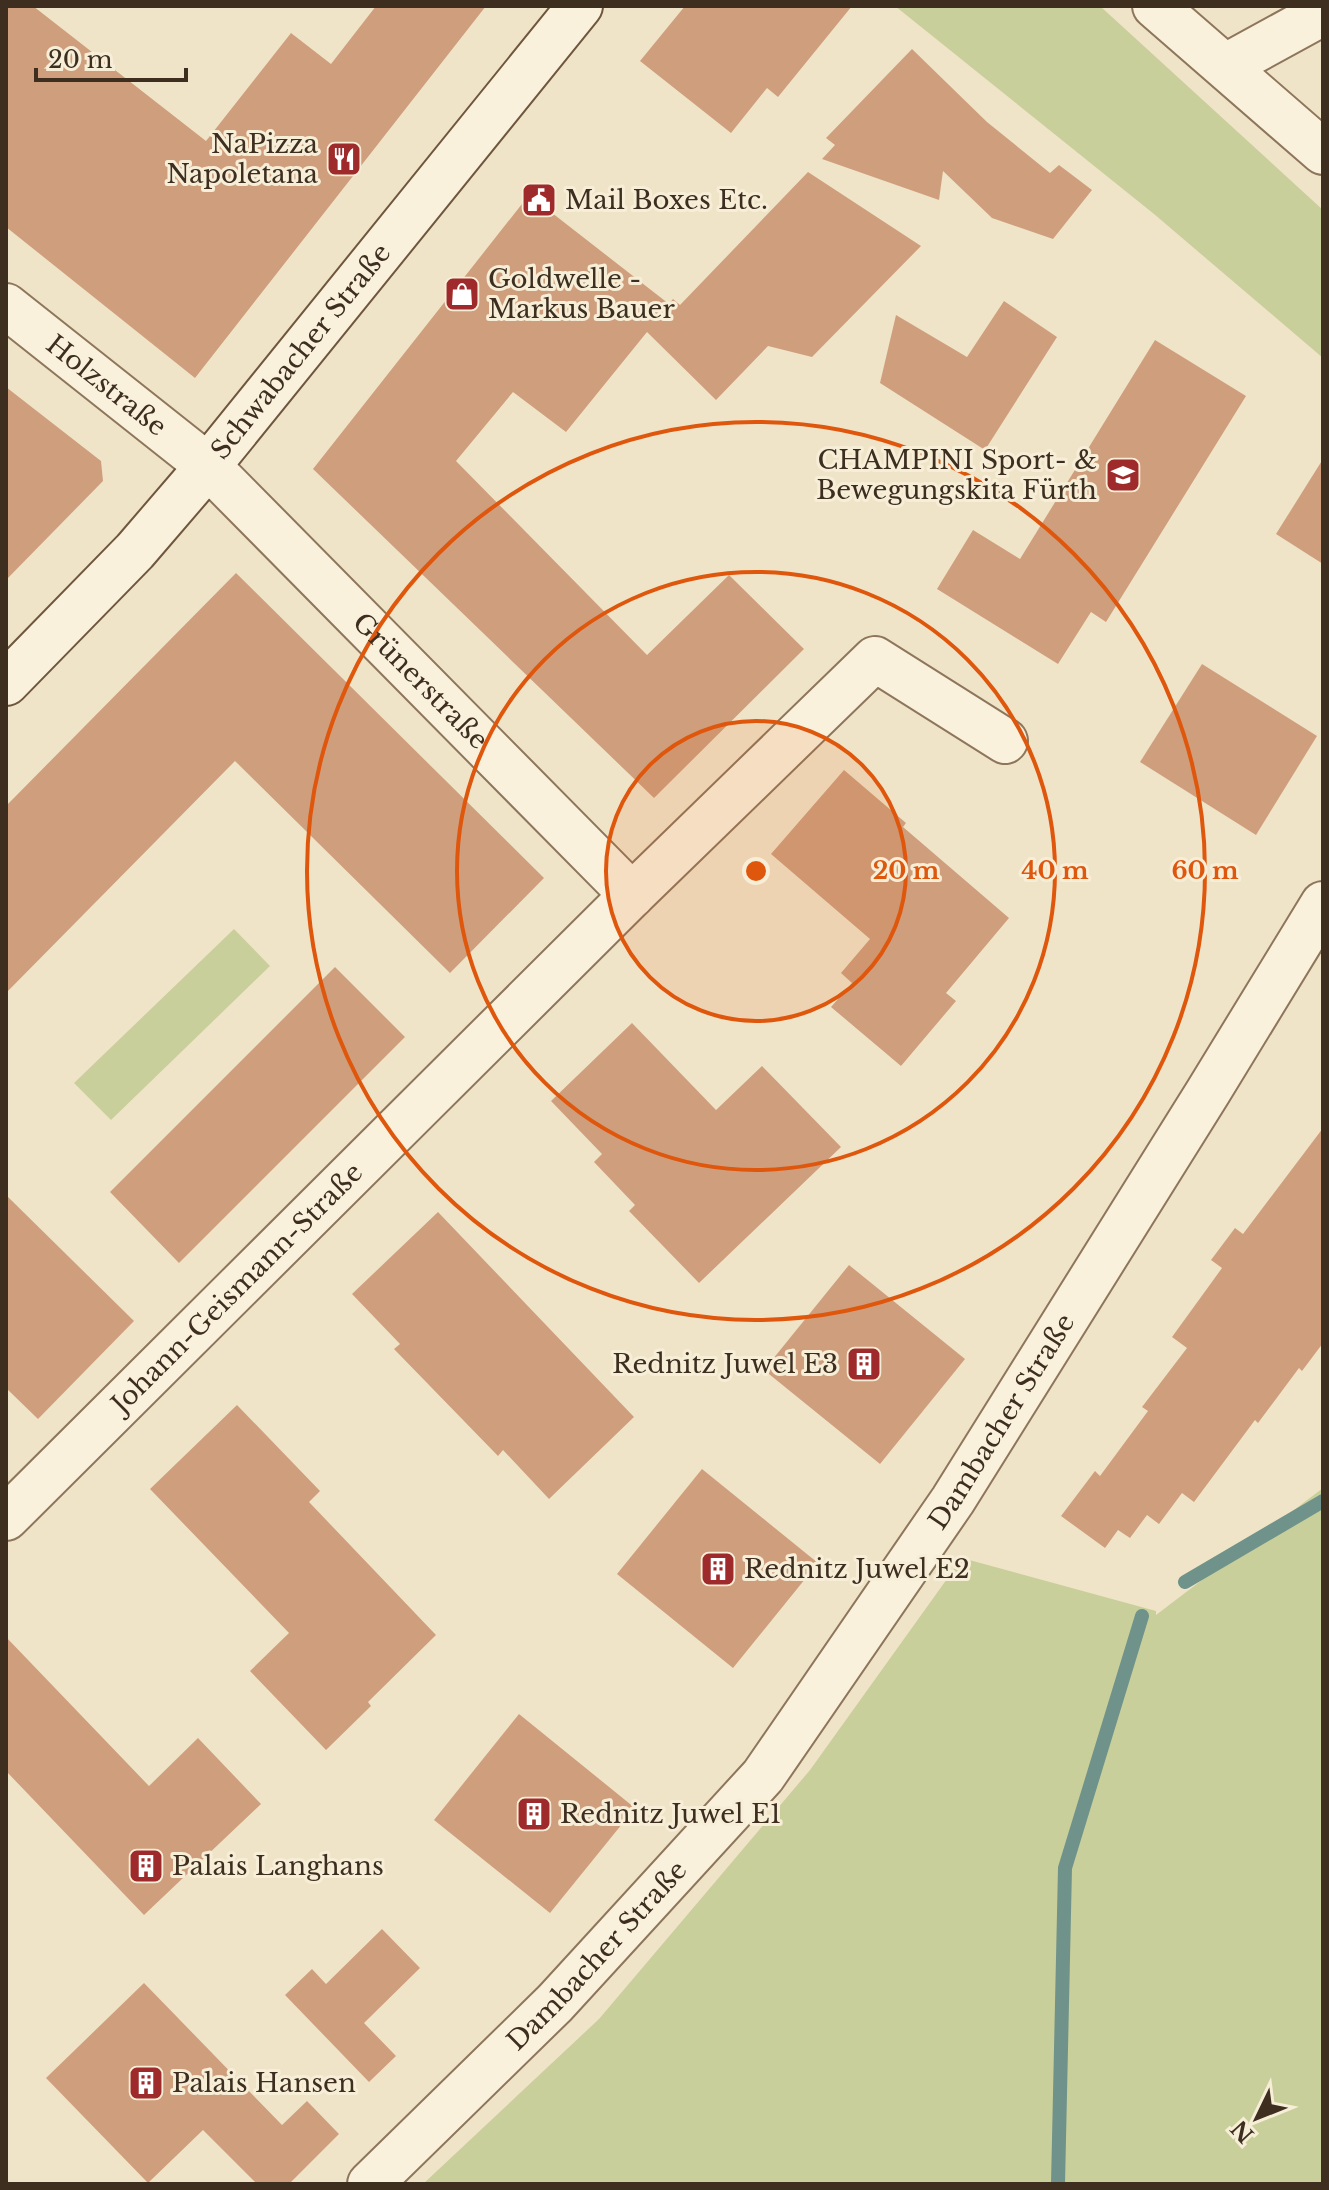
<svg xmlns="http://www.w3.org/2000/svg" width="1329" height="2190" font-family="'Libre Baskerville',serif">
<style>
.green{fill:#c9cf9b}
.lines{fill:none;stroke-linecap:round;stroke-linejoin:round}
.stream{stroke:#6f938a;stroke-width:14}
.building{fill:#cf9f7d}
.minor-casing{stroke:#8d765c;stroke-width:48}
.secondary-casing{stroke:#6f573f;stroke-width:48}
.minor{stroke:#faf1dc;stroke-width:44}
.secondary{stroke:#faf1dc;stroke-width:44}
.ring{fill:none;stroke:#df570d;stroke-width:4}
.labels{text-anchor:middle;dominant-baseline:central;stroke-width:6;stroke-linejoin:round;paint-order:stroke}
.poi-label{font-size:26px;fill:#3d2e20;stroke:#f7eed8;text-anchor:start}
.street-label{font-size:26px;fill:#3d2e20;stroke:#f7eed8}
.centre{fill:#df570d;stroke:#f7eed8;stroke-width:4}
.ring-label{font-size:24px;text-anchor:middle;font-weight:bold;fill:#df570d;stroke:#f7eed8;stroke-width:6;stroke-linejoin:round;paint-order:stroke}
</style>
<rect width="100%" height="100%" fill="#f0e4c8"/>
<g class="green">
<path d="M895,6H1100L1323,210V358L1154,214Z"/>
<path d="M234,929L270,966L111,1120L74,1083Z"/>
<path d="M1323,1488V2184H423L599,2019L810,1770L962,1558L1156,1611V1615Z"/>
</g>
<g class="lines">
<g class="stream">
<path d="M1185,1582L1323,1501"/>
<path d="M1058,2184L1065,1868L1142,1616"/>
</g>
</g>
<g class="building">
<path d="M6,6H33L206,141L291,33L331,64L376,6H486L195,378L6,227Z"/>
<path d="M685,6H852L778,97L767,88L731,133L640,61Z"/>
<path d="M912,49L987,122L1050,173L1059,165L1092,190L1053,239L992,218L943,171L939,200L822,159L835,145L826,138Z"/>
<path d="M808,172L921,246L812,357L768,346L716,400L647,332L566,432L513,392L456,461L647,655L729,575L804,649L654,798L313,469L529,195L669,304L673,299L680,305Z"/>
<path d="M1004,301L1057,337L985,450L880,383L896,315L967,357Z"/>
<path d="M1155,340L1246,396L1106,622L1091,612L1058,664L937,589L973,530L1020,559Z"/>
<path d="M6,387L101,461L103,481L6,580Z"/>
<path d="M1323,459V564L1276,534Z"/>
<path d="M236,573L544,878L450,973L235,761L6,993V806Z"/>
<path d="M1202,664L1317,736L1256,835L1140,762Z"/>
<path d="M844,770L906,823L903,827L1009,918L946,993L956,1001L901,1066L831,1007L852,983L841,973L870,939L771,854Z"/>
<path d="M335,967L405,1037L179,1263L110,1192Z"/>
<path d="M632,1023L716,1110L762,1066L841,1147L699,1283L629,1211L635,1205L594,1162L602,1154L551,1101Z"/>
<path d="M1323,1128V1343L1302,1371L1299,1368L1258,1423L1255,1420L1194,1502L1182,1493L1159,1524L1147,1515L1130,1538L1118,1530L1105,1548L1061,1516L1095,1471L1100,1476L1148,1411L1142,1407L1187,1348L1172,1337L1222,1268L1211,1260L1235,1228L1243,1234Z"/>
<path d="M6,1195L134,1321L38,1419L6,1388Z"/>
<path d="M438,1212L634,1417L549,1499L503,1450L498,1456L394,1349L400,1344L352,1294Z"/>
<path d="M849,1265L965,1359L880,1464L764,1370Z"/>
<path d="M237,1405L320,1491L309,1502L436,1635L368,1702L371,1706L326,1750L250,1671L289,1633L150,1489Z"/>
<path d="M702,1469L818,1563L733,1668L617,1574Z"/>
<path d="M6,1637L149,1786L198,1738L261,1804L144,1915L6,1771Z"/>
<path d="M519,1714L635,1808L550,1913L434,1820Z"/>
<path d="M382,1929L420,1968L364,2023L396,2056L369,2082L285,1995L312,1969L326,1984Z"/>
<path d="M144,1983L282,2125L307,2101L339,2134L289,2184H257L203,2130L148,2183L46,2078Z"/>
</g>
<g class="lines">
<defs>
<g id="minor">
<path d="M1155,6L1323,152"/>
<path d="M1226,66L1323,13"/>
<path id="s1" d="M6,306L208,466L632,895"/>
<path id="s2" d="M6,1518L632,895L875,659L1005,741"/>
<path id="s3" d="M370,2184L555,2003L763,1776L953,1500L1208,1092L1323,904"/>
</g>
<g id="secondary">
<path id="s4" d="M6,683L135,551L208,466L580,6"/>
</g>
</defs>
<use href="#minor" class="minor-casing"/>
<use href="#secondary" class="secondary-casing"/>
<use href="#minor" class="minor"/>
<use href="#secondary" class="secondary"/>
</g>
<circle cx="756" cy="871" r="150" fill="#df570d" fill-opacity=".12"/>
<g class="ring">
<circle cx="756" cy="871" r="150"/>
<circle cx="756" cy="871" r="299"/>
<circle cx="756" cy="871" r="449"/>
</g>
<defs>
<symbol id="restaurant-square" viewBox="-11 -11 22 22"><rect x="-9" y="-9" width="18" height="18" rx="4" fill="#9e2a2b" stroke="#f7eed8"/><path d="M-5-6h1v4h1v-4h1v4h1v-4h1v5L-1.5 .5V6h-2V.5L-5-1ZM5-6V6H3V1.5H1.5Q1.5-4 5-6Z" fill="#fff"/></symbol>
<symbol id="civic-square" viewBox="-11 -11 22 22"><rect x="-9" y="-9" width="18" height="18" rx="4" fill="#9e2a2b" stroke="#f7eed8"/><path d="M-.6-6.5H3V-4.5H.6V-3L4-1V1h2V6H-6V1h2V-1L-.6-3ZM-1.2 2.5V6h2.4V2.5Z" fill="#fff"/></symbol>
<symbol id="shop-square" viewBox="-11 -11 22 22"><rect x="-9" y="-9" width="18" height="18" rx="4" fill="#9e2a2b" stroke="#f7eed8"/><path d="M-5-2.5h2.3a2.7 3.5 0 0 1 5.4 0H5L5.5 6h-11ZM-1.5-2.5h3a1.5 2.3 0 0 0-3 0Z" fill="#fff"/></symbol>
<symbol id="school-square" viewBox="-11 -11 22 22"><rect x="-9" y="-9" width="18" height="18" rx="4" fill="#9e2a2b" stroke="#f7eed8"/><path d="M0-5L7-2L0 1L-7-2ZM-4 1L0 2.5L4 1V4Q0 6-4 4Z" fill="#fff"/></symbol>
<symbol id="building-square" viewBox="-11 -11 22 22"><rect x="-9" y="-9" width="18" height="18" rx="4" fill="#9e2a2b" stroke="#f7eed8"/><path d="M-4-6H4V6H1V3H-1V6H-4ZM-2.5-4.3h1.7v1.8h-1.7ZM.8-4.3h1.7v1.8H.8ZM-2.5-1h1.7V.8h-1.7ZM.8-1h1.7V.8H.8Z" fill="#fff"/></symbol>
</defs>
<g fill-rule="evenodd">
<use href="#restaurant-square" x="324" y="139" width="40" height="40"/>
<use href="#civic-square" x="519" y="180" width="40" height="40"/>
<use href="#shop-square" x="442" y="274" width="40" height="40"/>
<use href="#school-square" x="1103" y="455" width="40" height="40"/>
<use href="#building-square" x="844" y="1344" width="40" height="40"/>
<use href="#building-square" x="698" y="1549" width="40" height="40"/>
<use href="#building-square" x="514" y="1794" width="40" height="40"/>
<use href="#building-square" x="126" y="1846" width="40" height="40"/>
<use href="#building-square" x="126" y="2063" width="40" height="40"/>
</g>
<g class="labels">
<g class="poi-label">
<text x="318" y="144" text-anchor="end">NaPizza<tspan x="318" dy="30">Napoletana</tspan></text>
<text x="565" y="200">Mail Boxes Etc.</text>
<text x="488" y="279">Goldwelle -<tspan x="488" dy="30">Markus Bauer</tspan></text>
<text x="1097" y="460" text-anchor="end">CHAMPINI Sport- &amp;<tspan x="1097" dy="30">Bewegungskita Fürth</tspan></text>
<text x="838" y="1364" text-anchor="end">Rednitz Juwel E3</text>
<text x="744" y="1569">Rednitz Juwel E2</text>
<text x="560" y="1814">Rednitz Juwel E1</text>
<text x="172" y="1866">Palais Langhans</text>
<text x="172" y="2083">Palais Hansen</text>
</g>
<g class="street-label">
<text stroke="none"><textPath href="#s4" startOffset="444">Schwabacher Straße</textPath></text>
<text stroke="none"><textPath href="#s1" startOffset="128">Holzstraße</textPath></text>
<text stroke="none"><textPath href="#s1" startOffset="560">Grünerstraße</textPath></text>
<text stroke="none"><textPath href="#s2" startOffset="326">Johann-Geismann-Straße</textPath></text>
<text stroke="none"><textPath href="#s3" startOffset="994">Dambacher Straße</textPath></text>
<text stroke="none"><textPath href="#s3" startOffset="322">Dambacher Straße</textPath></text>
</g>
</g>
<circle cx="756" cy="871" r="12" class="centre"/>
<g class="ring-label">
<text x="906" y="879">20 m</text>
<text x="1055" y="879">40 m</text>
<text x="1205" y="879">60 m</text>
</g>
<rect width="1329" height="2190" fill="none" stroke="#3d2e20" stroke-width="16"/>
<g transform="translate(1257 2118) rotate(227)" stroke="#f7eed8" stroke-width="6" paint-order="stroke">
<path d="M0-6L14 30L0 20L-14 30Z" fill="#3d2e20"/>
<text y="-12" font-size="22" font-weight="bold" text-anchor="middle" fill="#3d2e20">N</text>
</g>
<path d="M36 68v12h150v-12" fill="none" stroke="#3d2e20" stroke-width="4"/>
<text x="48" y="68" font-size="24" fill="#3d2e20" stroke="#f7eed8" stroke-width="6" paint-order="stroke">20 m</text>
</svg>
